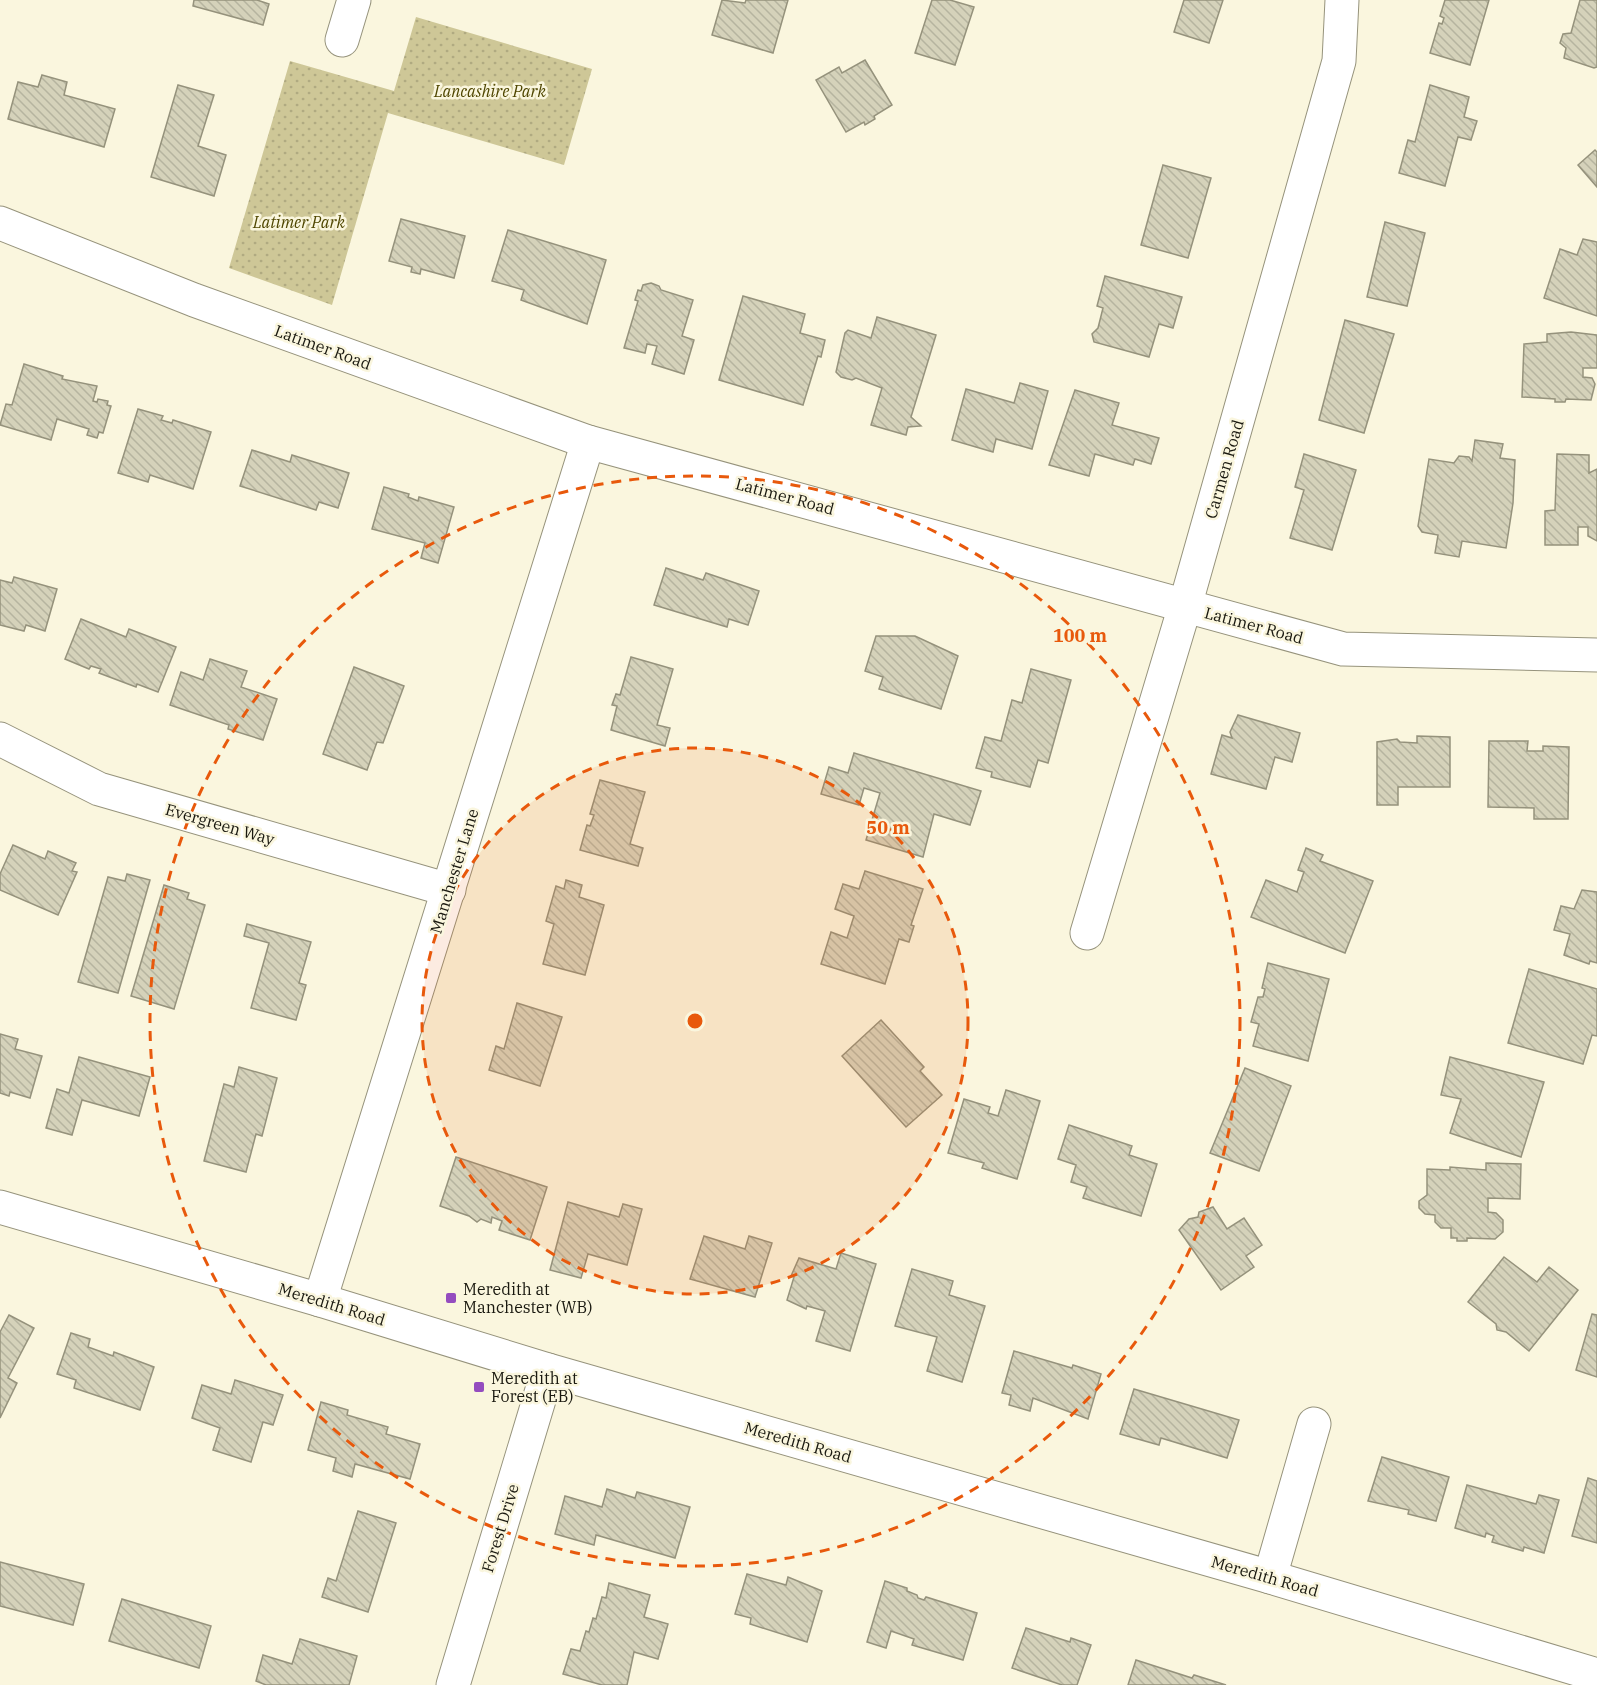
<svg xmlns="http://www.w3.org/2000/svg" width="1597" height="1685" font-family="'IBM Plex Serif',serif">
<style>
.park{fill:url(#park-dots)}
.building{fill:url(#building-back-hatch);stroke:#95927c;stroke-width:1.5}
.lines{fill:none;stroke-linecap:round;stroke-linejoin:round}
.street-casing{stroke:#96937c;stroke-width:35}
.secondary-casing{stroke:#96937c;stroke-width:35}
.street{stroke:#fff;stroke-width:33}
.secondary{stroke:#fff;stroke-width:33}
.ring{fill:none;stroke:#e8590c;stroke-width:3;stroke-dasharray:10 8}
.poi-dot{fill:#944cbf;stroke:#faf6de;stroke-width:2}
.labels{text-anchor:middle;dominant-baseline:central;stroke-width:5;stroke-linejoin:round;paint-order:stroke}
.park-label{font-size:16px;font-style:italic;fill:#4f4600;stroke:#faf6de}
.street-label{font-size:16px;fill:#19180f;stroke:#faf6de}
.poi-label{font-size:16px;fill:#19180f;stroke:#faf6de;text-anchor:start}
.centre{fill:#e8590c;stroke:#faf6de;stroke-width:3}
.ring-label{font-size:18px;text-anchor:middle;font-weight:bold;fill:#e8590c;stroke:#faf6de;stroke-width:5;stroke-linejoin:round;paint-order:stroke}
</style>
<defs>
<pattern id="park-dots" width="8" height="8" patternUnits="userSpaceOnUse" patternTransform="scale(1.5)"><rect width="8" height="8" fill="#cec797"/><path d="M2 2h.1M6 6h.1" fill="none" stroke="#b0aa81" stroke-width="1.8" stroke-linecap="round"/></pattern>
<pattern id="building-back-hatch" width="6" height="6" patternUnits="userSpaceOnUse" patternTransform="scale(1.5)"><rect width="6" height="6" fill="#d5d2ba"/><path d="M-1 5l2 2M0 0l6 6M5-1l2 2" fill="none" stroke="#b6b49f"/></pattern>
</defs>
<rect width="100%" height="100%" fill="#faf6de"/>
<path class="park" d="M416,17L592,69L564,165L388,113L332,305L229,268L290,61L394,91Z"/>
<g class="building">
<path d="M194,0H257L269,4L263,25L193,6Z"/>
<path d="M722,0L745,3L746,0H788L773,53L712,35Z"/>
<path d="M932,0H950L974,7L955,65L915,53Z"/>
<path d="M1184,0H1223L1209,43L1174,32Z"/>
<path d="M1445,0H1489L1470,65L1430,53L1439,23L1442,24L1444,18L1440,16Z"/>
<path d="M1580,0H1597V67L1594,68L1564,58L1566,48L1560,43L1563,34L1571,33Z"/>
<path d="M865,60L892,105L874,116L875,119L865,125L864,122L846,132L816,80L839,67L842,73Z"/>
<path d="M42,75L67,82L64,95L115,109L104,147L8,119L18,82L38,87Z"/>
<path d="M178,85L214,95L198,146L226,155L214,196L151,177Z"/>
<path d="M1430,85L1469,97L1464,117L1477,121L1471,140L1458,137L1445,186L1399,173L1408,140L1415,142Z"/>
<path d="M1595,150L1597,152V187L1578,165Z"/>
<path d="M1163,165L1211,178L1188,258L1141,245Z"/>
<path d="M401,219L465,236L454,278L421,269L420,274L411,272L412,267L389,261Z"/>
<path d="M1385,222L1425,233L1407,306L1367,297Z"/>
<path d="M508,230L606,260L587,324L521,300L524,290L492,281Z"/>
<path d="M1583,239L1597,242V316L1544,298L1560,249L1577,255Z"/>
<path d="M1105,276L1182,297L1173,328L1159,324L1149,357L1094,342L1092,334L1098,328L1103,308L1097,306Z"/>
<path d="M651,283L659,286L661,290L693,300L682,336L694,340L684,374L652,364L657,346L647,344L645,353L624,348L638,301L635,300L638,290L641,291L643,285Z"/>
<path d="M743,296L805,314L800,333L825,340L821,357L818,356L803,405L719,380Z"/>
<path d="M877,317L936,335L911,417L921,426L908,427L906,435L871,425L882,388L856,378L852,380L841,377L836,372L845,333L848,330L871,338Z"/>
<path d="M1345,320L1394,334L1364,433L1319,420Z"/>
<path d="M1571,332L1597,335V368H1583V377L1592,378L1595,384L1591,400L1566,399L1565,402H1555V399L1522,397L1524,344L1547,342V334Z"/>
<path d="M24,364L63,376L62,379L97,386L93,401L97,402L98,399L108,401L107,405L111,406L103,433L99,432L97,438L87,435L89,429L57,419L51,440L0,425L6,404L12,405Z"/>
<path d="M1020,383L1048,391L1032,449L996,439L993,452L952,440L966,389L1014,403Z"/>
<path d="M1075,390L1119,403L1112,425L1159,438L1151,464L1135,459L1133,465L1095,454L1089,476L1049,465Z"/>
<path d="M138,409L163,416L161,420L172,423L173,420L211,432L193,489L150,475L148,482L118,473Z"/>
<path d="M1475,440L1503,444L1500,458L1515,460L1513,503L1506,548L1462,541L1459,557L1435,553L1438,535L1422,532L1418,526L1429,459L1454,463L1459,456L1469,457L1472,461Z"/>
<path d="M252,450L290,462L292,455L349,473L338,508L319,502L316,510L240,486Z"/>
<path d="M1304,454L1356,470L1332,550L1290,538L1304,490L1295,487Z"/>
<path d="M1557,454L1589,455V473L1597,469V541L1588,536V527H1578V545H1545V511L1555,510Z"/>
<path d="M384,487L409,494L408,497L418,501L419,497L454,507L438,563L421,558L425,543L372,529Z"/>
<path d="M666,568L703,580L706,573L759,591L748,625L729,619L727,627L654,605Z"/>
<path d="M14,577L57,589L45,631L26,625L24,631L0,625V580L12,583Z"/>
<path d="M81,619L126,637L129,629L176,647L158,692L137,684L136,687L99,673L101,669L91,666L89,669L65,659Z"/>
<path d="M876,636H915L958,656L941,709L879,689L883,677L865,671Z"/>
<path d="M631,657L673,669L657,725L670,728L665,746L611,730L617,706L612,705L616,694L620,695Z"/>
<path d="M210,659L247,671L241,687L277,699L263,740L228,729L229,725L170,705L181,672L203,680Z"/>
<path d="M354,667L404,686L383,743L377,742L367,770L323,754Z"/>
<path d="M1031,669L1071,680L1048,763L1038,760L1030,787L991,777L992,772L976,768L985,737L1001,741L1012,700L1022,703Z"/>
<path d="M1238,715L1300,733L1292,762L1275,757L1266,789L1211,774L1222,735L1232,738L1230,732Z"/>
<path d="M1417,736L1450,737V787H1398V805H1377V742L1397,739L1400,742L1417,743Z"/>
<path d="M1489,741H1528L1527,751H1543V746L1569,747L1568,819H1534V808L1488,807Z"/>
<path d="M854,753L981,791L970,825L934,814L923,857L866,840L880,793L864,788L859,805L821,794L829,767L848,773Z"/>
<path d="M600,780L645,792L630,844L643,848L638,866L580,850L587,825L590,826L594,815L590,814Z"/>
<path d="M13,845L45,859L48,851L76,863L72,871L77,872L58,915L0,890V874Z"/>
<path d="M1306,848L1323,855L1320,861L1373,881L1345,953L1251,917L1266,880L1297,892L1304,872L1298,870Z"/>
<path d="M865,871L923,889L911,925L914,926L909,942L899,939L885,984L821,964L831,932L847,938L854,916L835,909L843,884L859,889Z"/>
<path d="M127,874L150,880L118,993L78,982L108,877L125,881Z"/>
<path d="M566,880L582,885L579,897L604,905L585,975L543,964L554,924L546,921L556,886L564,889Z"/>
<path d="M164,885L189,893L187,899L205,905L174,1009L131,996Z"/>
<path d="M1582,890L1597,892V963L1590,961L1589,964L1564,955L1570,934L1554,930L1561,906L1574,909Z"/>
<path d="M247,924L311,942L299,983L306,985L296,1020L251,1008L269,943L244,936Z"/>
<path d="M1268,963L1329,979L1308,1061L1253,1046L1259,1024L1251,1022L1258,997H1263L1265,989L1262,988Z"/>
<path d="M1529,969L1597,989V1036L1592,1035L1583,1064L1508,1043Z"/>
<path d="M517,1003L562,1017L540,1086L489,1070L496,1046L504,1049Z"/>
<path d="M881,1020L924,1067L920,1071L942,1095L906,1127L842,1056Z"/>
<path d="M0,1034L18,1039L15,1049L42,1056L30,1098L10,1092L9,1096L0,1093Z"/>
<path d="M79,1057L150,1077L139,1116L82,1100L72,1135L46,1128L57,1089L69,1093Z"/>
<path d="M1450,1057L1544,1082L1521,1157L1450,1133L1461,1099L1441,1095Z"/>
<path d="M239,1067L277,1078L262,1136L256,1134L246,1172L204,1161L224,1084L234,1087Z"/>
<path d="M1245,1068L1291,1086L1259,1171L1210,1153Z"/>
<path d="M1006,1090L1040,1101L1017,1179L982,1168L984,1163L948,1153L964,1099L990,1107L988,1113L998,1116Z"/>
<path d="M1069,1125L1132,1146L1129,1155L1157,1164L1141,1216L1083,1198L1087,1187L1071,1182L1076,1165L1058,1159Z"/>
<path d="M456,1157L547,1187L530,1240L499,1230L502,1221L492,1217L491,1223L481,1219L477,1222L469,1216L440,1206Z"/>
<path d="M1486,1163L1521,1164L1520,1199L1488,1198V1212L1496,1213L1503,1220V1232L1495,1239L1467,1238V1241H1457V1238H1451V1228H1441L1435,1222V1215L1425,1214L1419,1208V1201L1427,1195V1169L1450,1170V1167L1486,1170Z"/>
<path d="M568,1202L619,1217L623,1204L642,1209L627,1265L588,1254L581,1278L550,1270Z"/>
<path d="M1213,1207L1227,1229L1244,1218L1262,1245L1246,1256L1254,1267L1221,1290L1179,1230L1189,1219L1198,1217L1199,1212Z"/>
<path d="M704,1236L745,1249L749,1236L772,1243L755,1297L690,1279Z"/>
<path d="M841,1253L876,1264L850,1351L816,1341L825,1311L807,1306L806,1309L787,1300L794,1277L791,1276L799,1258L836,1269Z"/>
<path d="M1504,1257L1537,1282L1549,1267L1578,1290L1529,1351L1506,1332L1497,1330L1496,1324L1468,1302Z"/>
<path d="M912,1269L953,1281L949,1295L985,1306L962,1382L927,1371L937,1337L895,1326Z"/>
<path d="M1592,1314L1597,1315V1377L1576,1370Z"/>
<path d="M9,1315L34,1328L8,1378L17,1383L0,1418V1332Z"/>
<path d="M71,1333L90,1339L88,1347L113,1356L114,1352L154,1367L140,1410L74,1388L76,1380L57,1374Z"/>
<path d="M1014,1351L1072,1368L1073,1365L1101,1374L1088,1419L1033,1398L1030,1411L1009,1405L1011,1395L1002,1393Z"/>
<path d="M235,1380L283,1395L273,1425L263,1422L251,1462L213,1450L220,1428L192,1418L202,1385L231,1394Z"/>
<path d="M1134,1389L1239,1420L1227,1458L1161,1438L1159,1445L1120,1434Z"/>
<path d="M321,1402L348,1410L347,1415L388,1427L386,1434L420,1444L410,1479L355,1464L352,1477L333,1471L336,1458L308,1450Z"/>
<path d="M1382,1457L1449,1477L1436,1521L1408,1514L1409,1510L1368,1501Z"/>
<path d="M1588,1478L1597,1481V1543L1572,1536Z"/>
<path d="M1467,1485L1536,1504L1539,1495L1559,1500L1544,1553L1524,1547L1523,1551L1492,1542L1494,1536L1486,1533L1485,1537L1455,1528Z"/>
<path d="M607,1489L635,1498L637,1492L690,1507L675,1558L596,1535L594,1545L555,1534L565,1496L602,1507Z"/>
<path d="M358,1511L396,1523L368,1612L322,1597L328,1578L336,1581Z"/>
<path d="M0,1562L84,1584L73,1625L0,1606Z"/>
<path d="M747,1574L786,1585L788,1577L822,1591L807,1642L750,1624L751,1618L735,1614Z"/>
<path d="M885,1581L907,1588V1591L917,1595L918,1598L924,1600L926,1597L977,1613L963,1660L912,1645L914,1639L891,1631L886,1648L867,1642Z"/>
<path d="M609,1583L650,1595L644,1617L668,1624L658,1659L634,1652L627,1685H602L563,1674L571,1649L580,1651L586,1631L589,1632L593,1618L596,1619L602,1597L606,1598Z"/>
<path d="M122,1599L211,1626L199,1668L109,1641Z"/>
<path d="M1026,1628L1070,1642L1071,1638L1091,1645L1077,1685H1062L1012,1668Z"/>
<path d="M300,1639L357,1656L349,1685H266L256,1681L263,1655L292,1664Z"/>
<path d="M1136,1660L1192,1678L1194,1675L1226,1685H1128Z"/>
</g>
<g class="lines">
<defs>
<g id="street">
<path d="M342,40L354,0"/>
<path d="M0,223L194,300L588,442L1343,649L1597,655"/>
<path d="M0,739L99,789L449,890"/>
<path d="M1087,933L1185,606L1339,61L1342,0"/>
<path d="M320,1300L588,442"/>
<path d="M1270,1577L1314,1424"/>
<path d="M453,1685L548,1370"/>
</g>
<path id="secondary" d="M0,1207L320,1300L548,1370L1270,1577L1597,1675"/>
</defs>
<use href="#street" class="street-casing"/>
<use href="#secondary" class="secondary-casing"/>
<use href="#street" class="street"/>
<use href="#secondary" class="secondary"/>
</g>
<circle cx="695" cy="1021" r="273" fill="#e8590c" fill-opacity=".12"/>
<g class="ring">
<circle cx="695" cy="1021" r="273"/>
<circle cx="695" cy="1021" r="545"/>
</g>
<g class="poi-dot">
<rect x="445" y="1292" width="12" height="12" rx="3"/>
<rect x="473" y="1381" width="12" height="12" rx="3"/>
</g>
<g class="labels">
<g class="park-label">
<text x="490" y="91">Lancashire Park</text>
<text x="299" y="222">Latimer Park</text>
</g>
<g class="street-label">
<text transform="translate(323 347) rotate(20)">Latimer Road</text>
<text transform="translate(1224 469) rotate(-74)">Carmen Road</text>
<text transform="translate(785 496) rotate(15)">Latimer Road</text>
<text transform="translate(1254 625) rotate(15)">Latimer Road</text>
<text transform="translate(220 824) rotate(16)">Evergreen Way</text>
<text transform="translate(454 871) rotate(-73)">Manchester Lane</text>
<text transform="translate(332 1304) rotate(17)">Meredith Road</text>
<text transform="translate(798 1442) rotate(16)">Meredith Road</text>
<text transform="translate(500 1528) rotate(-73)">Forest Drive</text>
<text transform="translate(1265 1576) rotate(16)">Meredith Road</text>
</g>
<g class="poi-label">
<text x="463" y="1289">Meredith at<tspan x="463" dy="18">Manchester (WB)</tspan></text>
<text x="491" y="1378">Meredith at<tspan x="491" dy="18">Forest (EB)</tspan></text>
</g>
</g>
<circle cx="695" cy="1021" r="9" class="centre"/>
<g class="ring-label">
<text x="1080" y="642">100 m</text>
<text x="888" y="834">50 m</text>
</g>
</svg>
